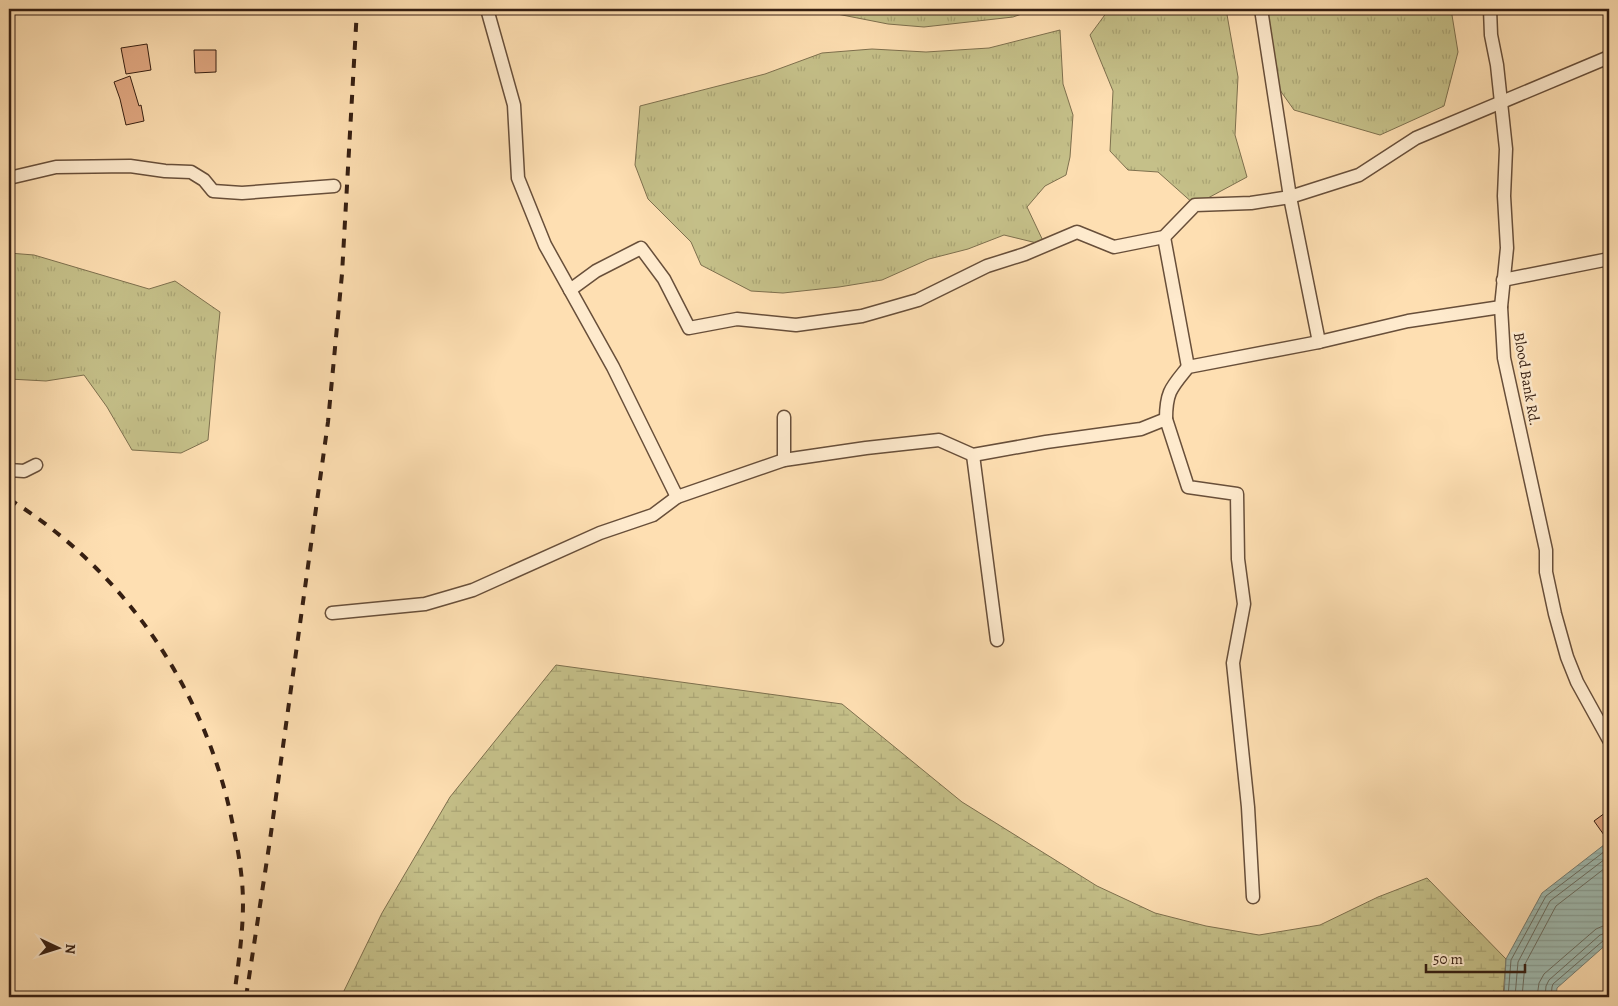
<svg xmlns="http://www.w3.org/2000/svg" width="1618" height="1006" font-family="Alegreya,serif">
<style>
.grass{fill:url(#grass-tufts);stroke:#7e704e}
.wetland{fill:url(#wetland-marsh);stroke:#7e704e}
.water{fill:url(#water-rules);stroke:#767d72}
.lines{fill:none;stroke-linecap:round;stroke-linejoin:round}
.shore{stroke:#6b6e62;stroke-width:1}
.building{fill:#e1a882;stroke:#361f12}
.street-casing{stroke:#684f3a;stroke-width:15}
.street{stroke:#feeacd;stroke-width:12}
.rail{stroke:#361f12;stroke-width:4;stroke-dasharray:9 9;stroke-linecap:butt}
.labels{text-anchor:middle;dominant-baseline:central;stroke-width:5;stroke-linejoin:round;paint-order:stroke}
.street-label{font-size:15px;fill:#361f12;stroke:#feeacd}
</style>
<defs>
<pattern id="grass-tufts" width="24" height="20" patternUnits="userSpaceOnUse" patternTransform="scale(1.25)"><rect width="24" height="20" fill="#c5c089"/><path d="M3 7l-1-3M5 7V3M7 7l1-3M15 17l-1-3M17 17v-4M19 17l1-3" fill="none" stroke="#aaa575"/></pattern>
<pattern id="wetland-marsh" width="20" height="14" patternUnits="userSpaceOnUse" patternTransform="scale(1.25)"><rect width="20" height="14" fill="#c5c089"/><path d="M1 5h8M5 5V1M11 12h8M15 12V8" fill="none" stroke="#aaa575"/></pattern>
<pattern id="water-rules" width="6" height="5" patternUnits="userSpaceOnUse" patternTransform="scale(1.25)"><rect width="6" height="5" fill="#a0bcb2"/><path d="M0 2.5h6" fill="none" stroke="#8aa198"/></pattern>
</defs>
<rect width="100%" height="100%" fill="#fedfb2"/>
<filter id="stains"><feTurbulence type="fractalNoise" baseFrequency=".004" numOctaves="4"/><feColorMatrix values="0 0 0 0 .2 0 0 0 0 .09 0 0 0 0 .02 0 0 0 .5 -.17"/></filter>
<radialGradient id="worn" r=".72"><stop offset=".6" stop-color="#630" stop-opacity="0"/><stop offset="1" stop-color="#630" stop-opacity=".3"/></radialGradient>
<g class="grass">
<path d="M830,9H1036L1013,17L924,27L888,24L832,13Z"/>
<path d="M1116,9H1226L1238,77L1235,135L1247,177L1195,205L1158,172L1128,170L1110,151L1113,91L1090,35L1107,12Z"/>
<path d="M1264,9H1451L1458,52L1444,106L1380,135L1294,110L1265,69Z"/>
<path d="M1060,30L1063,84L1073,115L1070,157L1066,175L1045,186L1027,207L1045,245L1004,235L968,249L929,259L882,280L839,287L783,293L751,291L701,265L691,242L648,199L635,165L640,106L765,74L822,53L872,49L926,52L989,48Z"/>
<path d="M9,253L34,255L149,289L175,281L220,312L215,361L208,440L181,453L132,450L107,407L84,375L46,381L9,379Z"/>
</g>
<path class="wetland" d="M556,665L842,704L962,802L1097,886L1155,913L1206,926L1259,935L1320,925L1378,897L1427,878L1506,959L1503,997H341L382,913L450,797Z"/>
<path class="water" d="M1609,841V942L1557,988L1556,997H1504L1506,959L1542,893Z"/>
<g class="lines">
<g class="shore">
<path d="M1508,997L1511,960L1546,896L1609,848"/>
<path d="M1515,997L1518,962L1550,901L1609,856"/>
<path d="M1522,997L1525,964L1556,906L1609,865"/>
<path d="M1537,997L1539,983L1544,974L1596,929L1603,926L1609,925"/>
<path d="M1545,997L1546,986L1549,980L1600,935L1609,932"/>
<path d="M1551,997L1552,987L1553,984L1604,940L1609,939"/>
</g>
</g>
<g class="building">
<path d="M147,44L151,70L126,74L121,48Z"/>
<path d="M194,50H216V72L195,73Z"/>
<path d="M130,76L139,106L141,105L144,121L126,125L120,99L114,82Z"/>
<path d="M1609,810V842L1594,821Z"/>
</g>
<g class="lines">
<defs>
<g id="street">
<path d="M487,9L514,105L518,178L545,245L613,367L677,497L784,460L866,448L939,440L973,455L1046,442L1141,429L1166,419L1188,487L1237,494L1238,559L1244,604L1233,663L1248,807L1253,897"/>
<path d="M1261,9L1290,197L1319,342"/>
<path d="M1490,9L1491,35L1497,65L1506,149L1504,196L1507,248L1501,307L1504,358L1546,550V572L1555,614L1567,657L1577,682L1609,740"/>
<path d="M9,178L56,167L130,166L165,171L191,172L204,180L213,191L242,193L334,186"/>
<path d="M1164,237L1188,367"/>
<path d="M1503,280L1609,259"/>
<path d="M570,290L596,271L641,248L664,279L689,328L737,319L796,325L862,316L918,300L987,266L1025,254L1077,232L1114,247L1164,237L1195,205L1251,203L1290,197L1359,175L1416,138L1609,57"/>
<path d="M1166,419C1166,391 1172,387 1188,367L1319,342L1408,321L1501,307"/>
<path d="M973,455L997,640"/>
<path d="M784,460V417"/>
<path d="M9,470L24,471L36,465"/>
<path d="M332,613L425,604L473,590L600,533L653,515L677,497"/>
</g>
</defs>
<use href="#street" class="street-casing"/>
<use href="#street" class="street"/>
<g class="rail">
<path d="M9,499C127,572 209,695 234,831C239,855 243,879 243,903C243,934 238,966 234,997"/>
<path d="M246,997L270,840L328,422L342,274L357,9"/>
</g>
</g>
<g class="labels">
<g class="street-label">
<text transform="translate(1527 379) rotate(80)">Blood Bank Rd.</text>
</g>
</g>
<rect width="1618" height="1006" fill="none" stroke="#fedfb2" stroke-width="30"/>
<rect x="10" y="10" width="1598" height="986" fill="none" stroke="#361f12" stroke-width="2.5"/>
<rect x="15" y="15" width="1588" height="976" fill="none" stroke="#361f12"/>
<g transform="translate(58 948) rotate(94)" stroke="#feeacd" stroke-width="4" paint-order="stroke">
<path d="M0-4L9 19L0 12L-9 19Z" fill="#361f12"/>
<text y="-8" font-size="14" font-weight="bold" text-anchor="middle" fill="#361f12">N</text>
</g>
<path d="M1426 964v8h99v-8" fill="none" stroke="#361f12" stroke-width="2.5"/>
<text x="1433" y="964" font-size="15" fill="#361f12" stroke="#feeacd" stroke-width="4" paint-order="stroke">50 m</text>
<rect width="100%" height="100%" filter="url(#stains)"/>
<rect width="100%" height="100%" fill="url(#worn)"/>
</svg>
